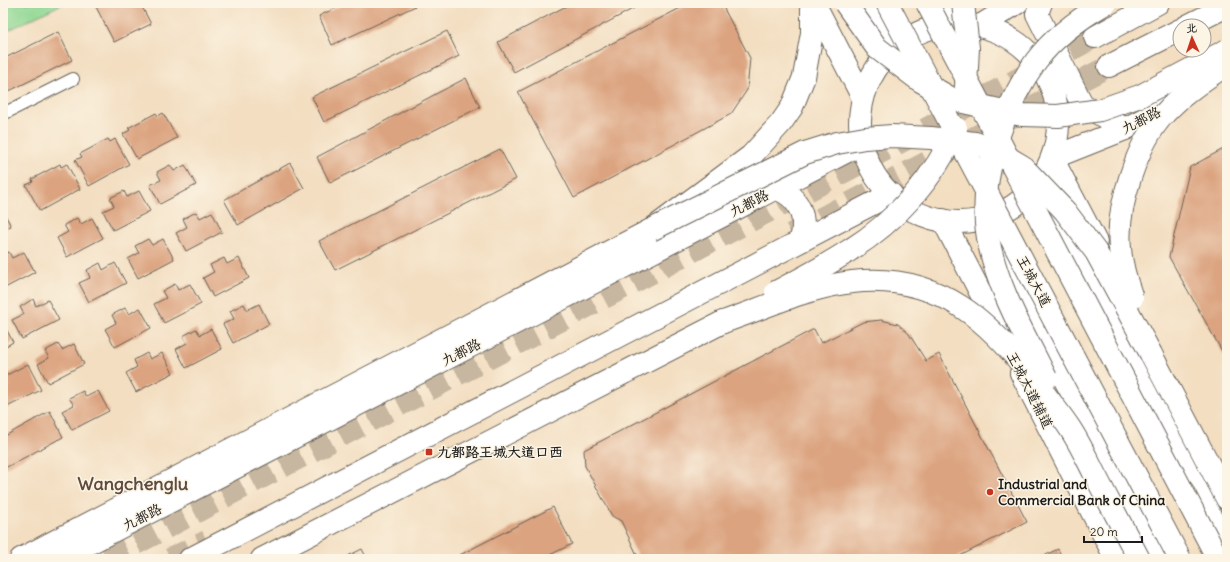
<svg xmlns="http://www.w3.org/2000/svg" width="1230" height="562" font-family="Delius,'LXGW WenKai TC',sans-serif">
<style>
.green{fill:#8ed793;stroke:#557a58}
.building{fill:#dba37f}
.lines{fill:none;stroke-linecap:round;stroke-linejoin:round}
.primary-tunnel{stroke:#c8b7a0;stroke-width:22;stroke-dasharray:22 11;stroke-linecap:butt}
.service-casing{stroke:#676056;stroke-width:14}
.secondary-casing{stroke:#676056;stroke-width:24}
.primary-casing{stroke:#676056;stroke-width:24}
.service{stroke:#fff;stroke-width:12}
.secondary{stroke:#fff;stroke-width:22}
.primary{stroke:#fff;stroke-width:22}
.primary-bridge-casing{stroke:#676056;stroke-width:24;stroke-linecap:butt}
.trunk-bridge-casing{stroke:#676056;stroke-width:24;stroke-linecap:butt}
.primary-bridge{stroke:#fff;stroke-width:22}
.trunk-bridge{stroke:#fff;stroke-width:22}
.poi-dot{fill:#c8321e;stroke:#fcf5e5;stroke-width:1.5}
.labels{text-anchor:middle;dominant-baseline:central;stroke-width:3;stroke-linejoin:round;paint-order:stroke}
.street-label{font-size:14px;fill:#1c1c1c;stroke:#fcf5e5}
.poi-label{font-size:14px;font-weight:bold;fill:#1c1c1c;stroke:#fcf5e5;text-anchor:start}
.district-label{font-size:18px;font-weight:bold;fill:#5f4b3f;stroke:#fcf5e5}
</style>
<rect width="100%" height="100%" fill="#fcf5e5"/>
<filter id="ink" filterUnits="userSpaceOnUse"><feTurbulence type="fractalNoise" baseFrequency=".025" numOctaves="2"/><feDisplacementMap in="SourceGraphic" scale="8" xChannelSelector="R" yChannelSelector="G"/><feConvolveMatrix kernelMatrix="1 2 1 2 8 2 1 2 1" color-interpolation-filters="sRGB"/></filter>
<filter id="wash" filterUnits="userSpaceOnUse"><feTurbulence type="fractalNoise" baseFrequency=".012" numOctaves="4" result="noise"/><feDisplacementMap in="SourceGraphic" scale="16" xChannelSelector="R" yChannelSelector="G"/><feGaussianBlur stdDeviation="0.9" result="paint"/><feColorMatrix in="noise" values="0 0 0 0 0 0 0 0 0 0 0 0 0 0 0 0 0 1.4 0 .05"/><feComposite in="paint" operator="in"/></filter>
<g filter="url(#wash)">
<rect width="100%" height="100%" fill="#f3dec1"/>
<path class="green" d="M3,3H64L3,33Z"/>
<g id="blocks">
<g class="building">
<path d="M94,3H140L151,24L114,42Z"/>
<path d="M346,3H422L332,45L319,16Z"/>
<path d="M572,3H639L640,5L514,72L498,42Z"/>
<path d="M690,3H721L750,58L747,90L731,114L574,198L518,92Z"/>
<path d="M447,31L459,56L324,122L312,97Z"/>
<path d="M58,32L72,60L3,94V59Z"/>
<path d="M466,78L480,107L330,183L317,157Z"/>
<path d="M156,113L158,116L163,113L177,138L137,159L123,134L130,130L128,128Z"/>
<path d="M108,139L110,142L115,139L129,164L89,186L75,160L82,157L80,154Z"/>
<path d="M1227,147V360L1169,257L1190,167Z"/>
<path d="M500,149L516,179L335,270L319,241Z"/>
<path d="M290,163L304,188L238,225L224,200Z"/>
<path d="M60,164L61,167L67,164L80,189L40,211L26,185L33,182L32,179Z"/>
<path d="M170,165L174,171L185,165L196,185L160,204L150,185L161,180L157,172Z"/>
<path d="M124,191L127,197L139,191L150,211L113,230L103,211L114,206L110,198Z"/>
<path d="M3,211L11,226L3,230Z"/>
<path d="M196,212L200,218L212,212L222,232L186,251L176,233L187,227L183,219Z"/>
<path d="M77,218L81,224L92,218L103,238L67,257L57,238L68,232L64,225Z"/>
<path d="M148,239L152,245L163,239L174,259L138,278L128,259L139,253L135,246Z"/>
<path d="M9,252L12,258L24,252L35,272L3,289V255Z"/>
<path d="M224,258L227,264L239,258L249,278L213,297L203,278L214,272L210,265Z"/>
<path d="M100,263L103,270L115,263L126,283L89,302L79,283L90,278L87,270Z"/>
<path d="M175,284L178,290L190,284L201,304L164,323L154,304L166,298L162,291Z"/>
<path d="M33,299L36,306L48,300L59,320L22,339L12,320L24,314L20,307Z"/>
<path d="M244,304L247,310L259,304L269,324L233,343L223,324L234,319L230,311Z"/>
<path d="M125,308L129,314L140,308L151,328L115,347L105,329L116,323L112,315Z"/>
<path d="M881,320L898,324L909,334L926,361L939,354L1027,522L954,559H639L621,521L612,516L585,466L584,450L814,329L821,343L863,322Z"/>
<path d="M3,323L13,342L3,348Z"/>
<path d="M196,329L200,335L211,329L222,349L186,368L176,349L187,343L183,336Z"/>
<path d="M58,344L62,350L74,344L84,364L48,383L38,364L49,358L45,351Z"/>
<path d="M147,353L150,359L162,353L173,373L136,392L126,373L137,367L134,360Z"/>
<path d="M28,364L41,390L3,409V377Z"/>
<path d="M83,391L86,397L98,391L109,411L72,430L62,411L74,405L69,398Z"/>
<path d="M50,411L63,437L3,469V437Z"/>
<path d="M553,507L572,544L542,559H452Z"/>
<path d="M362,549L367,559H342Z"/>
<path d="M1058,549L1063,559H1037Z"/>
</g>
</g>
</g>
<g filter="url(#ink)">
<use href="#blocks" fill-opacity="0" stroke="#676056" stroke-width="1"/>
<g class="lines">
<g class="primary-tunnel">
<path d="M791,234L1109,66"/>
<path d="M107,559L920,132L1095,37"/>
<path d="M170,559L207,541"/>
</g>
<defs>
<path id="service" d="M3,114L73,79"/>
<g id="secondary">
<path d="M814,3L863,98"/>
<path d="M1041,3L1037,14L1082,104L1125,129"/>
<circle cx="959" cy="123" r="99"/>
<path d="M980,26L1017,3"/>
<path d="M1052,158L1096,242"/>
<path d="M1052,158L1125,129L1173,104"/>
<path d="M777,189C800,197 807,218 801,240"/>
<path d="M943,220L1007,344"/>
<path d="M1021,373L1116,559"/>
<path d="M59,559L863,143"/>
<path d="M190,559L891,194"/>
</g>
<g id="primary">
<path d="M864,3L890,52"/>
<path d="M942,3L953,24"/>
<path d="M1187,26L1227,6"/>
<path d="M1095,37L1158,3"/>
<path d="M1109,66L1180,30"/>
<path d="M1038,187L1227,548"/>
<path d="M996,250L1160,559"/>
<path d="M1151,354L1227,499"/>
<path d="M21,559L651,230L751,156L781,123L792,107L804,77L812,33V3"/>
<path d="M262,559L723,322"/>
</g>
</defs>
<use href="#service" class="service-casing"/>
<use href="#secondary" class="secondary-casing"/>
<use href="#primary" class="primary-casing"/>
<use href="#service" class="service"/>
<use href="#secondary" class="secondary"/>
<use href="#primary" class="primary"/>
<defs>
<g id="primary-bridge">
<path d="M845,3L877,48L919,80L954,100L1022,115L1058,116L1100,110L1140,96L1227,50"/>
<path d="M963,3L968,48L966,87"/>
<path d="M651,230L805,153L837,143L865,138L892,136L931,138L975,143L995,150L1022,166L1065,211L1096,252L1151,354"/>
<path d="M776,292C801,279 826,266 850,250C895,222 936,177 956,128"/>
<path d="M1132,298C1126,281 1121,265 1120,248C1116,208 1137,142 1165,113C1183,93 1206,79 1227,64"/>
<path d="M723,322C764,308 808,287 852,282C940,272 993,323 1041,389C1051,403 1062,416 1071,430C1080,444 1087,459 1094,473C1109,502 1124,530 1139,559"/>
<path d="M1046,378C1024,333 997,288 988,238C977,182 1003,107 1036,61C1054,37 1080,18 1106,3"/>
</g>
<g id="trunk-bridge">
<path d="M887,3L1180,559"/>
<path d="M927,3L1218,559"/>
</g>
</defs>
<use href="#primary-bridge" class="primary-bridge-casing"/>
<use href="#trunk-bridge" class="trunk-bridge-casing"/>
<use href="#primary-bridge" class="primary-bridge"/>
<use href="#trunk-bridge" class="trunk-bridge"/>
</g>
</g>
<g class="poi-dot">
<rect x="425" y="448" width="8" height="8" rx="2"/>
<circle cx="990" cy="492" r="4"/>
</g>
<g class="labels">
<g class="street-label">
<text transform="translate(1141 120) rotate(-27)">九都路</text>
<text transform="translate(749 203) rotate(-27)">九都路</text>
<text transform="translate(1034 281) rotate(62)">王城大道</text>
<text transform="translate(461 352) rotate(-27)">九都路</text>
<text transform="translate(1030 390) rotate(63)">王城大道辅道</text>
<text transform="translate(142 517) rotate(-27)">九都路</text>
</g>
<g class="poi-label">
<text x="437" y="452">九都路王城大道口西</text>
<text x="998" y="484">Industrial and<tspan x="998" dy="16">Commercial Bank of China</tspan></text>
</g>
<g class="district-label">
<text x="133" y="483">Wangchenglu</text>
</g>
</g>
<rect width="1230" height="562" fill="none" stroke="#fcf5e5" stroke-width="16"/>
<g transform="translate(1192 38) rotate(357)"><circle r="19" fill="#fcf5e5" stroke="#a29e95"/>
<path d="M0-3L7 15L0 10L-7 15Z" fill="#c8321e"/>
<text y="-6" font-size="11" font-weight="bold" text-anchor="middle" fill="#1c1c1c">北</text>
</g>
<path d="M1084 536v6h58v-6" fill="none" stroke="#1c1c1c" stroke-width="2"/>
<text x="1090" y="536" font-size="12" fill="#1c1c1c" stroke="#fcf5e5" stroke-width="3" paint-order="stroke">20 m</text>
</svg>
